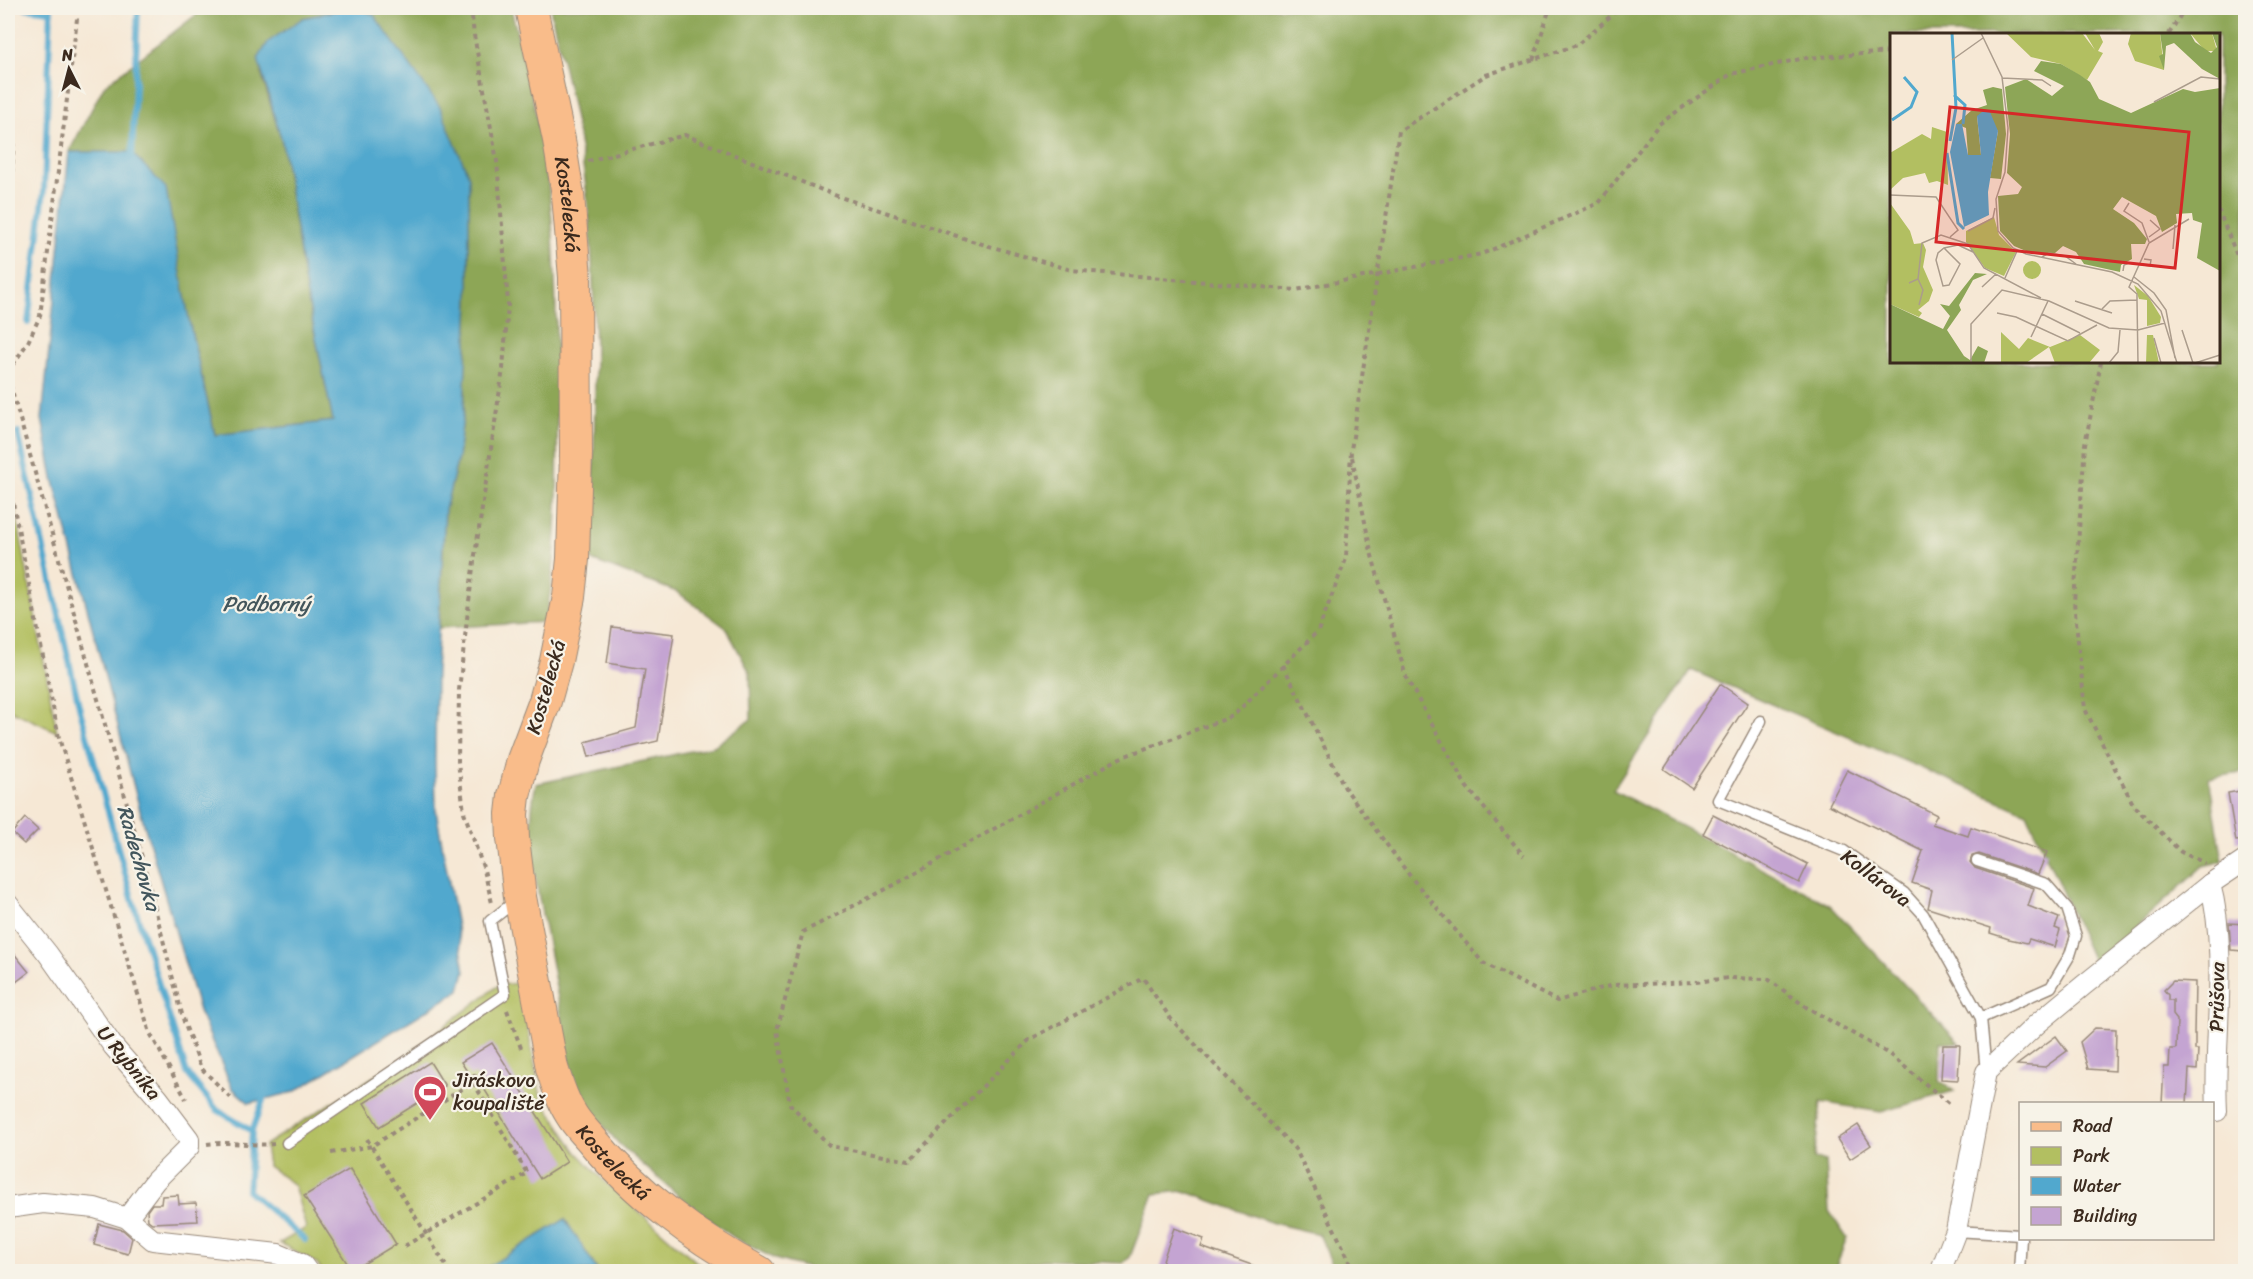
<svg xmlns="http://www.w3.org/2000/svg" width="2253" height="1279" font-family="Sriracha,sans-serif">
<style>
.green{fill:#b2bf61;stroke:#767440;stroke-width:1.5}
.forest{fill:#8da657;stroke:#64683a;stroke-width:1.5;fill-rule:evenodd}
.water{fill:#51a8ce;stroke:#466976;stroke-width:1.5}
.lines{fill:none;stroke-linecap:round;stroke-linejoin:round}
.stream{stroke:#51a8ce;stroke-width:6}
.building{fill:#c4a4d2}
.lane-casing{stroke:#98897a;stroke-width:13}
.street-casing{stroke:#98897a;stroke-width:22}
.primary-casing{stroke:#98897a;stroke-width:34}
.path{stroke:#98897a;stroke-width:4;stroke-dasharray:4.5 4.5;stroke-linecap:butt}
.lane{stroke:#fff;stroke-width:10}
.street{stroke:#fff;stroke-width:20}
.primary{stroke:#f9bc8a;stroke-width:32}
.labels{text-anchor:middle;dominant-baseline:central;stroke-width:4.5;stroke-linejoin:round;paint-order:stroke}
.street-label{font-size:20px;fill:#3b2a1e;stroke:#f7f3e8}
.poi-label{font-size:20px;fill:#3b2a1e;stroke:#f7f3e8;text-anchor:start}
.water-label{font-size:21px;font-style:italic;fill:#43565c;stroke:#f7f3e8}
.inset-river{fill:none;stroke:#51a8ce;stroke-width:3}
.inset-road{fill:none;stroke:#ab9c8c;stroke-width:1.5}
.view{fill:#d62828;fill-opacity:0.15;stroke:#d62828;stroke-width:3}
.inset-edge{fill:none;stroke:#3b2a1e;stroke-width:3}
</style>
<rect width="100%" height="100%" fill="#f7f3e8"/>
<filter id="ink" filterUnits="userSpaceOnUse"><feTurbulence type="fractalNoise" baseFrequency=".0167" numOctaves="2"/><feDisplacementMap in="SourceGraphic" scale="12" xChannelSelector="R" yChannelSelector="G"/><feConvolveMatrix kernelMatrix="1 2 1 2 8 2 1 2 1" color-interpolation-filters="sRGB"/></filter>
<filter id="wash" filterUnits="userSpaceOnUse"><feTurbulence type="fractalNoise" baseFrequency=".008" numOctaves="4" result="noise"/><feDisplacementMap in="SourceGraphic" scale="24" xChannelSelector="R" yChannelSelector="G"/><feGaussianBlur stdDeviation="1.35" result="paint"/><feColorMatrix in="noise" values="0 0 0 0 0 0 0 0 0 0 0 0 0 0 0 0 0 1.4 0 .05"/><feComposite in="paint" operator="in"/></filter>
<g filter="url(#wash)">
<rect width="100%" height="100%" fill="#f6e8d5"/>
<g class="green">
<path d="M8,477L20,534L57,732L8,709Z"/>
<path d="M519,983L541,1098L576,1151L604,1181L699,1264L713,1271H322L317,1264L280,1243L306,1228L294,1185L268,1166L265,1145L400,1060L499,985Z"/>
</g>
<g class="forest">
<path d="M205,8H348L303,18L261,73L282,142L306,290L333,421L215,435L190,325L131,152H69L104,86Z"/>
<path d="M359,8H511C526,71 543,135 550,200C557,269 556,339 557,409C558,480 559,553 545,622L439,628L445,510L458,458L464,409L469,298V177L374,15Z"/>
<path d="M550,8H2245L2246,772L2209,778L2223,861L2203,866L2095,965L2027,813L1691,670L1613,790L1830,905L1959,1043L1940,1042L1939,1081L1954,1091L1881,1112L1821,1102L1814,1159L1826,1161L1829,1211L1847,1238L1834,1271H1335L1319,1234L1273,1223L1184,1191L1154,1194L1130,1257L1123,1263L1043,1260L997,1271L822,1272L775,1259L735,1238L693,1208L619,1144L587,1106L577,1086L570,1063C563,1025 556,987 549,949C539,896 523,838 536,784L714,746L751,719L750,673L726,628L677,592L591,560C595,439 599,316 587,196C580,132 564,69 550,8ZM1892,34H2218V362H1892Z"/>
</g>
<g class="water">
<path d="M348,8H359L374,15L440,107L469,177V298L464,409L458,458L445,510L436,672L435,760L436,811L465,971L460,990L294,1092L249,1103L232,1088L199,1011L141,814L53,478L42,419L69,152H131L166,188L190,325L215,435L333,421L306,290L282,142L258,59L268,42L303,18Z"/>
<path d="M565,1219L598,1271H481Z"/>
</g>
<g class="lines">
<g class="stream">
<path d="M25,8L51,11"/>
<path d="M132,158L138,8"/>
<path d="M28,323L44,191L51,8"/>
<path d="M18,433L80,710L133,902L187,1073L217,1110L252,1131"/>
<path d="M266,1092L252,1131L248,1191L305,1240"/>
</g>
</g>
<g id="blocks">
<g class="building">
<path d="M612,627L674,634L658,741L589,757L585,742L636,728L645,669L607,663Z"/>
<path d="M1720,684L1748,703L1692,788L1664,769Z"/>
<path d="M1847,770L1937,815L1932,824L1968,836L1971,827L2047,852L2038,874L1979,854L1972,856L1970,862L1975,868L2034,888L2028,906L2059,918L2055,928L2060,930L2055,947L2029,939L2027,943L2009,939L1990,933L1991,928L1928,908L1932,890L1912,883L1923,851L1829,805Z"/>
<path d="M2246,790V840L2236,841L2228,793Z"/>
<path d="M1713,815L1808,864L1799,883L1703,834Z"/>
<path d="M25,818L38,830L24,844L12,833Z"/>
<path d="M2229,923L2244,924L2243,951L2231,950Z"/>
<path d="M8,946L29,972L8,988Z"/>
<path d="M2173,981L2195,982L2194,1034H2195V1050H2198L2197,1070L2189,1069L2187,1104H2162L2164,1067H2169L2170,1049H2176L2177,1020L2173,1015V1000H2168V995L2164,990Z"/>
<path d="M2095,1028L2116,1029L2115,1071L2088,1069L2080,1042Z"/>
<path d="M2056,1036L2067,1051L2045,1067L2017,1065Z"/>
<path d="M492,1043L567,1162L540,1179L475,1074L470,1076L461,1062Z"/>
<path d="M1943,1045H1960L1958,1080L1941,1079Z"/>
<path d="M430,1062L445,1086L379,1127L364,1103Z"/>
<path d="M1858,1125L1871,1145L1850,1159L1837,1139Z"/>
<path d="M350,1169L396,1244L352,1271L304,1196Z"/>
<path d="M178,1195L179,1204L196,1203L198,1221L152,1223L148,1220L147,1211L152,1204H161L162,1196Z"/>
<path d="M99,1224L123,1230L132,1238L128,1254L94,1245Z"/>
<path d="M1174,1228L1204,1239L1201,1247L1263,1269L1262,1272H1159Z"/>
</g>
</g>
</g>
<g filter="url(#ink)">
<use href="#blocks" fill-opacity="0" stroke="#98897a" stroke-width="1.5"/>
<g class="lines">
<defs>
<g id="lane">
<path d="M1761,721L1718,800L1844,851L1904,893L1923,914L1981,1018L1986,1072"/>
<path d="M1977,861L2046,884L2067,908L2076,936L2070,955L2051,987L1981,1018"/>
<path d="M287,1143L505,994L490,921L518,899"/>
<path d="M1956,1231L2020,1235"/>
<path d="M1064,1272H1073"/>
<path d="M2019,1272L2021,1238"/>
</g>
<g id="street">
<path d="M2210,884C2229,953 2213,1039 2217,1111"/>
<path d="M8,904L48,954L113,1046L158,1098L189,1139V1147L155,1181L127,1218"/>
<path d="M8,1208L43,1203L95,1208L127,1218L153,1240L278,1254L302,1264L308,1272"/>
<path d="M1940,1272L1956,1231L1986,1072L2038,1023L2084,985L2210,884L2246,860"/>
</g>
<g id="primary">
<path id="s1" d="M531,8L559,140L568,195L575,277L576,453L573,559L569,597L556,661L545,701L523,760L514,796L512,814L513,838L520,897L552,1068C557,1084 562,1100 571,1114C576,1123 584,1131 591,1139C634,1192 698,1240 759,1272"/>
</g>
</defs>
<use href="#lane" class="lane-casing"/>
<use href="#street" class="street-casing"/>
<use href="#primary" class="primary-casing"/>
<g class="path">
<path d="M471,8L474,35L497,161L508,304L503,369L472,575L459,690L458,762L464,812L484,870L492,903"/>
<path d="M2169,34L2185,8"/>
<path d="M1533,60L1550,8"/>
<path d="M8,116L11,119L14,132L8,267"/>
<path d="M588,161L685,135L837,196L972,241L1071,270L1296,290L1482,254L1599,203L1659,124L1731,74L1805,58L1892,52"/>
<path d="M2218,209L2246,278"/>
<path d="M2101,362L2085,444L2074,602L2085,709L2134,806L2181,852L2205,863"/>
<path d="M8,372L28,342L40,316L77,19V8"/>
<path d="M8,376L143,861L184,1022L201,1068L233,1100"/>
<path d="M1352,457L1371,552L1406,677L1466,786L1524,856"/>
<path d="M8,477L59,738L150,1033L186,1099"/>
<path d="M1283,665L1345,788L1410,876L1483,963L1557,1001L1613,985L1696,982L1728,978L1768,979L1806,1007L1889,1054L1950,1104"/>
<path d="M507,1010L521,1048"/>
<path d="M367,1139L448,1269"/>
<path d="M207,1144C230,1141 252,1146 274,1144"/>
<path d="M331,1153L372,1146L473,1082L527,1173L403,1247"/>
<path d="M1355,1272L1296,1150L1171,1019L1143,978L1029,1040L909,1161L830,1146L790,1104L777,1030L803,932L896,884L1120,758L1233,716L1318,631L1346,559L1351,450L1399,131L1486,75L1577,45L1620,8"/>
</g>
<use href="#lane" class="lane"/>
<use href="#street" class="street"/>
<use href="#primary" class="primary"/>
</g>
</g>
<defs>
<symbol id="stadium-pin" viewBox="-11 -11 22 30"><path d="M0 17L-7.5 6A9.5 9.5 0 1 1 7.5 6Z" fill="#d1495b" stroke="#f7f3e8"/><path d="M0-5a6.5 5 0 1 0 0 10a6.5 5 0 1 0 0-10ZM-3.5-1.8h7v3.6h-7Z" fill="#fff"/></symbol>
</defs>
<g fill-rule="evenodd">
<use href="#stadium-pin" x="411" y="1073" width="38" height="52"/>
</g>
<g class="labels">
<g class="street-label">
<text stroke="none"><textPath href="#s1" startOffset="200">Kostelecká</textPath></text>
<text transform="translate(546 687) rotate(-74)">Kostelecká</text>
<text transform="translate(1876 878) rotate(37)">Kollárova</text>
<text transform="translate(2217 997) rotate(-89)">Průšova</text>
<text transform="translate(129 1063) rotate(51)">U Rybníka</text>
<text stroke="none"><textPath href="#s1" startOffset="1190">Kostelecká</textPath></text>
</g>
<g class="poi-label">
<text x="453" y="1080">Jiráskovo<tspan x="453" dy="23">koupaliště</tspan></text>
</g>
<g class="water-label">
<text x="266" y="604">Podborný</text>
<text transform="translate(139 858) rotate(74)">Radechovka</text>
</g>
</g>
<g transform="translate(1890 33)">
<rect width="330" height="330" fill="#f6e8d5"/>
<path d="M116,0H192L205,17L195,0H209L213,9L208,18L213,20L197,47L171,31L141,24ZM241,0H270L274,37L245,28L238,11ZM300,0H322L327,18H315ZM42,94L57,99L58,152L47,148L39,150L35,140L13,145L0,157V120L32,101L41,106ZM0,170L20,198L24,211L33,210L36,217L33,234L43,257L39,268L28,277L32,280L29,284L0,271ZM104,184L109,202L126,219L114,243L95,235L76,209V198ZM133 237a9 9 0 1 1 18 0a9 9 0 1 1-18 0ZM244,252L258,263L271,284L270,290L257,293V267L249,266ZM111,299L129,316L138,305L160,314L190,302L210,317L199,330H165L159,314L136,330H111ZM257,302H263L269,330H256Z" fill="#b2bf61"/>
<path d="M270,0H300L305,9L321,20L327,14L322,0H330V46L312,36L284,10L276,13L274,37L269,23L273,21ZM151,28L171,31L190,42L200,49L209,66L241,80L293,56L305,59L330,55V238L307,225L312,190L303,187L302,180L286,181L287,190L272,199L266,183L232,164L223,176L244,190L257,206L255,211H241L242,226L231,232L230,239L194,231L186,219L173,213L165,220L143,221L124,213L110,198L108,163L128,161L132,154L117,140L120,101L115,54L136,46L162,63L174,53L144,38ZM103,54L112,56L116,101L111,146L100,145L108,98L87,83L91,122H78L76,95L66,91L82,77L97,72L93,57ZM85,240L97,241L83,247L69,272L71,277L57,297L74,323L80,327L88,313L98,318L94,330H0V271L53,296L60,283L50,271L59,273Z" fill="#8da657"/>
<path d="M92,79H100L108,98L98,159L99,182L74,194L60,119L66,91H72L78,122H91L87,83Z" fill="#51a8ce"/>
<path class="inset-river" d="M64,62L75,72L73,91M2,87L21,74L27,59L14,44M60,108L66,75L62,0M57,120L68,190L74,196"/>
<path class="inset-road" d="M91,0L112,44L118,95L115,139L106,166L108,198L123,215L136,221L222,239L248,251L271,278L287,330M62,27L93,5M112,45L152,47L161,53M264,69L311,44L330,46M0,162L46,164L68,197L60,204M239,170L234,178L252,190L259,209M78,198L103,185L105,175M259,204L270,196L260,187M54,215L70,231L59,252L53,253L46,227L48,220L54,215L68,212L83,219M283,216L285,192M152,224L159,220L175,223L186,231M233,238L234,232L239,230L260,233L261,227L254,226M244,244L264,260L276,277L285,325M115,245L127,218M28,246L33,257L29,272M19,250L28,246L32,210L51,202L78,211L94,235L151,265M92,254L106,241M247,267V261L239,254L259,210L299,186M185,268L222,280M212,276L220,268L247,267L248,330M107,280L126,284L178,308L207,292M152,281L190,300M292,297L303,330M141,304L158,268M264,305L271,330M81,330V291L112,257L159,268L219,295L248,297L275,290M219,330L228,319L230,297M305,330L330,322"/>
<path class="view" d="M60,74L299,99L285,235L46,209Z"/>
<rect width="330" height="330" class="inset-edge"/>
</g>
<rect width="2253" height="1279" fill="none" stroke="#f7f3e8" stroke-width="30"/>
<rect x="2019" y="1102" width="195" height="138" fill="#f7f3e8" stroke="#aca397" stroke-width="1.5"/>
<rect x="2031" y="1122" width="30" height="9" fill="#f9bc8a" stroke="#aca397" stroke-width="1.5"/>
<text x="2073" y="1132" font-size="18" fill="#3b2a1e">Road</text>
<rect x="2031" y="1147" width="30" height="18" fill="#b2bf61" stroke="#aca397" stroke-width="1.5"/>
<text x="2073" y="1162" font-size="18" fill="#3b2a1e">Park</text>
<rect x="2031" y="1177" width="30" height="18" fill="#51a8ce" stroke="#aca397" stroke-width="1.5"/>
<text x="2073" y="1192" font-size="18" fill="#3b2a1e">Water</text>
<rect x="2031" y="1207" width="30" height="18" fill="#c4a4d2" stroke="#aca397" stroke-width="1.5"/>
<text x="2073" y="1222" font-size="18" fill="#3b2a1e">Building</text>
<g transform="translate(69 69) rotate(354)" stroke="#f7f3e8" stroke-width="4.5" paint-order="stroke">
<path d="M0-4.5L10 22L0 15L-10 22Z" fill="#3b2a1e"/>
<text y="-9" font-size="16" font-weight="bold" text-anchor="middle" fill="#3b2a1e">N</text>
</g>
</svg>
